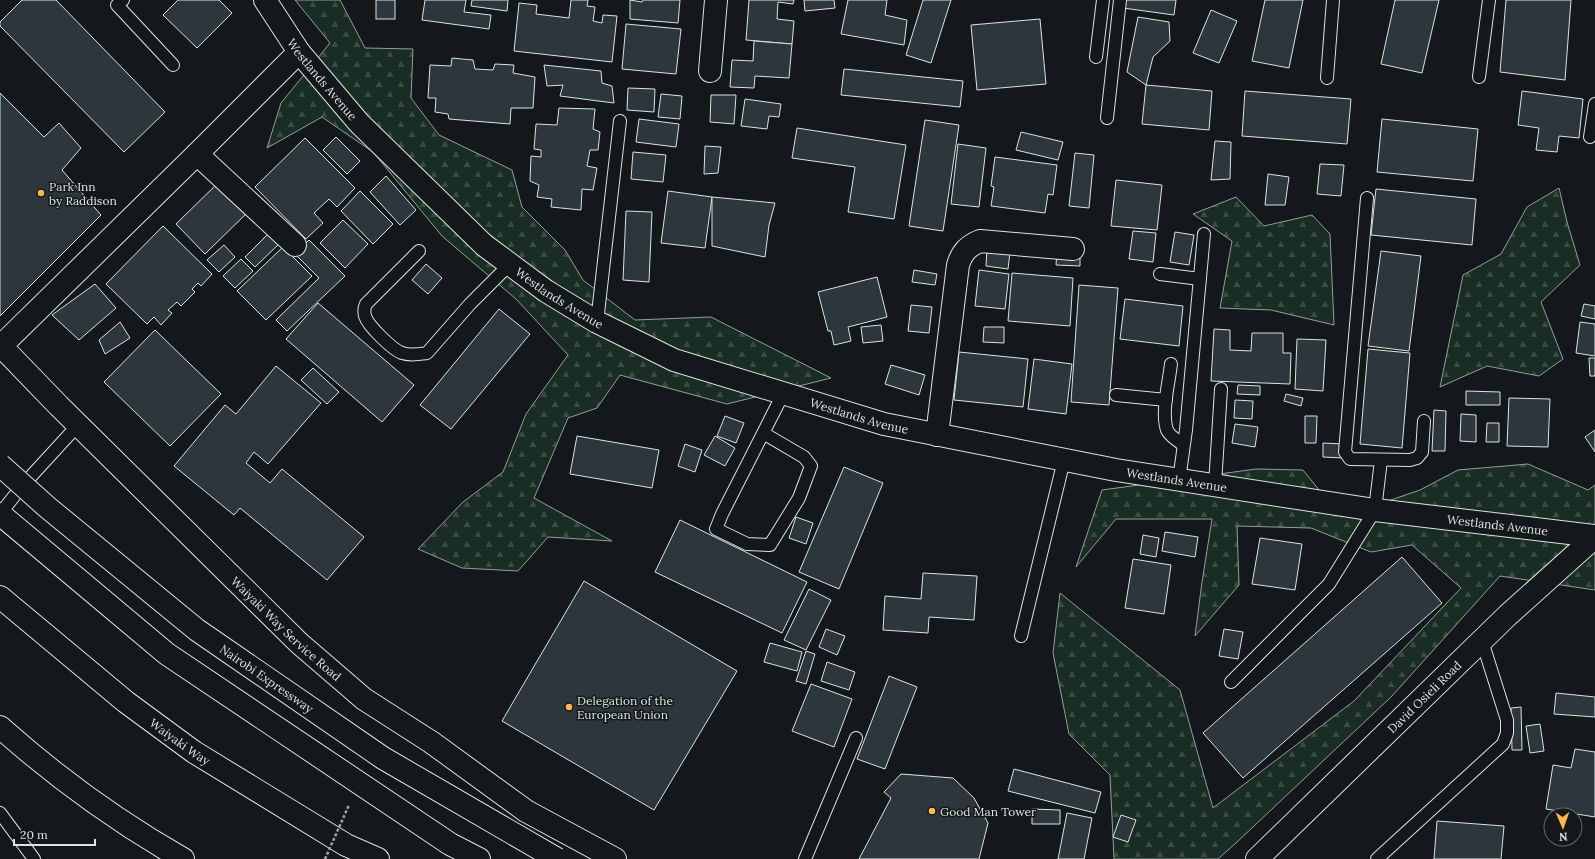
<svg xmlns="http://www.w3.org/2000/svg" width="1595" height="859" font-family="Lora,serif">
<style>
.forest{fill:url(#forest-firs);stroke:#939e99}
.building{fill:#2c363c;stroke:#d8e6dc}
.lines{fill:none;stroke-linecap:round;stroke-linejoin:round}
.service-casing{stroke:#d8e6dc;stroke-width:14}
.minor-casing{stroke:#d8e6dc;stroke-width:24}
.trunk-casing{stroke:#d8e6dc;stroke-width:24}
.motorway-casing{stroke:#d8e6dc;stroke-width:24}
.service{stroke:#14181c;stroke-width:12}
.minor{stroke:#14181c;stroke-width:22}
.trunk{stroke:#14181c;stroke-width:22}
.motorway{stroke:#14181c;stroke-width:22}
.motorway-bridge-casing{stroke:#d8e6dc;stroke-width:24;stroke-linecap:butt}
.path-bridge{stroke:#9da8a2;stroke-width:2.5;stroke-dasharray:3 2;stroke-linecap:butt}
.motorway-bridge{stroke:#14181c;stroke-width:22}
.poi-dot{fill:#ffb74d;stroke:#14181c;stroke-width:1.5}
.labels{text-anchor:middle;dominant-baseline:central;stroke-width:3;stroke-linejoin:round;paint-order:stroke}
.street-label{font-size:12px;fill:#d8e6dc;stroke:#14181c}
.poi-label{font-size:12px;fill:#d8e6dc;stroke:#14181c;text-anchor:start}
</style>
<defs>
<pattern id="forest-firs" width="22" height="20" patternUnits="userSpaceOnUse"><rect width="22" height="20" fill="#1a2d24"/><path d="M5 1l3.5 6h-7zM16 11l3.5 6h-7z" fill="#3b4b43"/></pattern>
</defs>
<rect width="100%" height="100%" fill="#14181c"/>
<g class="forest">
<path d="M295,0H340L365,48L413,49L411,98L439,135L512,170L522,207L565,250L583,280L635,320L711,317L831,378L727,404L620,375L597,408L568,418L534,498L612,541L548,537L518,571L462,568L418,549L463,502L503,472L526,414L568,355L516,299L442,236L373,152L322,117L267,148L281,103L330,43Z"/>
<path d="M1559,188L1567,222L1580,265L1541,302L1563,359L1539,376L1487,366L1440,387L1463,275L1501,254L1527,207Z"/>
<path d="M1236,197L1264,226L1312,215L1330,234L1334,325L1271,310L1220,308L1232,241L1193,214Z"/>
<path d="M1528,464L1588,490L1595,485V590L1500,576L1392,696L1237,842L1218,859H1114L1110,775L1069,734L1053,653L1060,593L1180,690L1213,808L1354,701L1461,588L1412,545L1371,552L1311,528L1237,526L1239,585L1195,636L1202,582L1212,519H1116L1076,567L1102,490L1256,469L1303,470L1341,517L1420,490L1458,470Z"/>
</g>
<g class="building">
<path d="M22,0H56L165,112L124,152L0,26V22Z"/>
<path d="M178,0H219L232,13L197,48L163,15Z"/>
<rect x="376" y="0" width="19" height="19"/>
<path d="M425,0H466L464,12L491,15L489,29L422,20Z"/>
<path d="M472,0H508L507,11L471,6Z"/>
<path d="M571,0H588L587,6L595,7L593,21L602,23L603,15L617,16L612,62L514,51L519,3L537,5L536,14L569,18Z"/>
<path d="M630,0L642,2L643,0H680L678,23L630,19Z"/>
<path d="M749,0H794L793,4L778,2L777,19L794,21L792,44L746,40Z"/>
<path d="M804,0H834L835,8L805,11Z"/>
<path d="M848,0H887L885,15L907,20L904,45L841,34Z"/>
<path d="M923,0H951L931,63L906,55Z"/>
<path d="M1124,0H1176L1174,15L1123,8Z"/>
<path d="M1265,0H1303L1289,68L1252,61Z"/>
<path d="M1395,0H1439L1422,73L1381,64Z"/>
<path d="M1506,0H1571L1565,80L1500,72Z"/>
<path d="M1211,10L1237,21L1219,63L1193,53Z"/>
<path d="M1138,17L1169,22L1170,41L1153,57L1146,85L1127,72Z"/>
<path d="M1040,19L1046,84L977,90L971,25Z"/>
<path d="M626,24L681,29L676,74L622,69Z"/>
<path d="M754,41L792,44L789,78L755,76L754,88L730,87L732,60L753,61Z"/>
<path d="M452,58L473,60L475,69L493,70L495,64L514,65L513,73L535,77L533,108H511L510,124L449,119L448,114L435,112L436,98H428L430,65L451,66Z"/>
<path d="M544,65L601,71L602,83L612,86L614,103L560,96L563,85L547,86Z"/>
<path d="M844,69L963,81L960,107L841,95Z"/>
<path d="M1146,85L1212,91L1209,130L1142,124Z"/>
<path d="M628,88L655,89L654,112L627,110Z"/>
<path d="M1245,91L1351,99L1347,144L1242,136Z"/>
<path d="M1522,91L1583,99L1579,138L1559,136L1557,152L1536,150L1539,128L1518,125Z"/>
<path d="M0,93L44,137L59,123L81,148L62,170L101,215L0,316Z"/>
<path d="M661,94L682,96L680,119L658,117Z"/>
<path d="M711,95H736L734,124L710,122Z"/>
<path d="M745,99L781,104L779,117L769,116L767,129L741,126Z"/>
<path d="M559,108L595,109L593,129L600,132L598,150H590L587,166L597,168L593,190L582,189L581,210L551,207L552,199L537,197L539,185L530,181L531,156L541,157V150L534,149L536,124L557,125Z"/>
<path d="M639,119L679,124L676,147L636,142Z"/>
<path d="M1382,119L1478,129L1473,181L1377,172Z"/>
<path d="M925,120L959,125L943,231L909,226Z"/>
<path d="M797,128L906,145L894,219L848,212L855,167L792,158Z"/>
<path d="M1021,132L1063,142L1058,160L1016,150Z"/>
<path d="M336,137L360,161L347,174L323,150Z"/>
<path d="M305,138L355,188L337,207L329,199L314,213L323,223L306,239L255,187Z"/>
<path d="M1215,141L1231,142L1230,179L1211,180Z"/>
<path d="M958,144L986,148L979,207L951,204Z"/>
<path d="M705,146L721,147L718,173L704,174Z"/>
<path d="M633,152L666,155L663,182L631,179Z"/>
<path d="M1075,153L1094,155L1089,208L1069,206Z"/>
<path d="M995,157L1057,165L1053,195L1048,194L1045,213L991,206L994,187L991,186Z"/>
<path d="M1320,164L1344,165L1341,196L1317,194Z"/>
<path d="M1268,174L1289,177L1285,205H1265Z"/>
<path d="M386,176L416,210L400,225L370,192Z"/>
<path d="M221,180L250,210L205,254L176,224Z"/>
<path d="M1116,180L1162,185L1157,230L1111,226Z"/>
<path d="M1376,189L1476,199L1472,245L1371,235Z"/>
<path d="M360,191L393,224L373,244L341,211Z"/>
<path d="M668,191L712,197L705,248L661,243Z"/>
<path d="M712,197L775,203L769,225L765,257L712,246Z"/>
<path d="M626,211L652,212L649,282L623,280Z"/>
<path d="M343,220L368,244L345,268L320,243Z"/>
<path d="M163,226L212,274L201,286L198,283L192,289L195,292L181,306L177,302L168,310L172,313L161,325L154,317L147,324L106,284Z"/>
<path d="M1133,231L1156,233L1153,262L1129,259Z"/>
<path d="M270,232L280,243L255,267L245,257Z"/>
<path d="M1175,232L1194,235L1189,265L1170,262Z"/>
<path d="M309,240L345,276L287,331L276,320L319,278L295,254Z"/>
<path d="M224,245L235,257L219,272L207,260Z"/>
<path d="M283,247L312,276L266,320L237,291Z"/>
<path d="M987,249L1010,252L1008,269L986,266Z"/>
<path d="M1057,251L1080,252V266L1056,265Z"/>
<path d="M1381,251L1421,256L1409,351L1368,346Z"/>
<path d="M241,259L253,271L235,288L223,276Z"/>
<path d="M426,264L442,278L428,294L412,280Z"/>
<path d="M914,270L937,274L935,285L912,282Z"/>
<path d="M979,270L1009,274L1005,309L975,306Z"/>
<path d="M1012,273L1073,278L1070,326L1008,321Z"/>
<path d="M877,277L887,317L848,327L851,341L834,345L831,331H828L818,292Z"/>
<path d="M95,284L116,308L79,340L52,315Z"/>
<path d="M1079,285L1118,288L1109,405L1071,402Z"/>
<path d="M1125,299L1183,306L1179,346L1120,339Z"/>
<path d="M318,303L414,385L382,422L286,339Z"/>
<path d="M1584,304L1595,306V319L1581,316Z"/>
<path d="M911,305L932,307L929,333L908,331Z"/>
<path d="M499,309L530,334L451,429L420,405Z"/>
<path d="M120,322L130,338L105,354L99,340Z"/>
<path d="M1580,322L1595,324V356L1576,353Z"/>
<path d="M881,325L883,341L863,343L861,327Z"/>
<path d="M984,327H1004V343L983,342Z"/>
<path d="M1214,329L1230,330V350L1251,351L1252,333H1283V353H1291L1290,384L1211,381Z"/>
<path d="M155,330L221,394L170,446L104,382Z"/>
<path d="M1297,339L1326,340L1323,391L1295,389Z"/>
<path d="M1368,349L1410,353L1402,448L1360,444Z"/>
<path d="M959,352L1028,359L1023,407L954,400Z"/>
<path d="M1589,358H1595V376H1590Z"/>
<path d="M1034,359L1072,364L1066,414L1028,409Z"/>
<path d="M891,365L925,375L919,395L885,384Z"/>
<path d="M276,366L321,403L268,464L254,452L246,463L270,483L282,469L364,537L327,580L240,508L234,515L174,466L225,405L236,414Z"/>
<path d="M313,368L339,392L327,404L301,380Z"/>
<path d="M1238,385L1260,386V395L1237,394Z"/>
<path d="M1466,391L1500,392V405H1466Z"/>
<path d="M1286,394L1303,398L1301,406L1284,401Z"/>
<path d="M1509,398L1550,399L1548,447L1507,446Z"/>
<path d="M1235,400L1253,401L1252,419L1234,418Z"/>
<path d="M1434,410L1446,411L1445,451H1432Z"/>
<path d="M1461,414L1476,415V442L1460,441Z"/>
<path d="M725,416L744,423L736,443L717,436Z"/>
<path d="M1305,416H1317L1316,443H1305Z"/>
<path d="M1487,423H1499V442H1486Z"/>
<path d="M1235,424L1258,427L1255,447L1232,443Z"/>
<path d="M1595,430V452L1585,437Z"/>
<path d="M577,436L659,450L652,488L570,474Z"/>
<path d="M715,436L735,448L725,466L704,455Z"/>
<path d="M1323,443L1344,444L1343,458L1323,457Z"/>
<path d="M685,444L702,450L695,472L678,466Z"/>
<path d="M844,467L883,483L839,589L799,572Z"/>
<path d="M796,517L813,523L806,544L789,538Z"/>
<path d="M680,520L807,582L782,633L655,572Z"/>
<path d="M1165,532L1198,537L1195,557L1162,551Z"/>
<path d="M1143,535L1159,538L1156,557L1140,554Z"/>
<path d="M1260,538L1302,544L1295,590L1252,584Z"/>
<path d="M1402,557L1442,603L1243,778L1203,733Z"/>
<path d="M1133,559L1171,565L1164,614L1125,608Z"/>
<path d="M923,573L977,576L974,620L929,617L928,633L883,630L885,596L921,599Z"/>
<path d="M584,581L737,671L654,810L502,721Z"/>
<path d="M809,589L831,600L806,650L784,640Z"/>
<path d="M826,629L845,636L837,655L819,647Z"/>
<path d="M1224,629L1243,632L1238,659L1219,656Z"/>
<path d="M770,643L802,652L797,671L764,662Z"/>
<path d="M806,651L815,654L806,684L796,681Z"/>
<path d="M827,662L855,672L849,690L821,681Z"/>
<path d="M889,676L917,687L885,769L857,759Z"/>
<path d="M811,684L852,699L834,747L792,731Z"/>
<path d="M1556,693L1595,697V717L1554,714Z"/>
<path d="M1521,707L1522,750H1512L1511,708Z"/>
<path d="M1540,724L1544,751L1530,753L1526,726Z"/>
<path d="M1575,749L1595,752V817L1546,809L1553,765L1571,768Z"/>
<path d="M1014,769L1101,792L1095,813L1008,791Z"/>
<path d="M901,774L953,778L974,798L988,823L979,859H859L891,798L884,792Z"/>
<path d="M1032,809L1060,810V824H1032Z"/>
<path d="M1067,813L1092,818L1084,859H1058Z"/>
<path d="M1121,815L1136,820L1128,842L1113,837Z"/>
<path d="M1437,821L1504,826L1501,859H1434Z"/>
</g>
<g class="lines">
<defs>
<g id="service">
<path d="M123,0L117,5L173,65"/>
<path d="M1096,57L1103,0"/>
<path d="M1479,77L1489,0"/>
<path d="M1327,78L1333,0"/>
<path d="M1107,118L1120,0"/>
<path d="M1590,137L1595,104"/>
<path d="M1367,198L1345,452L1350,459L1410,460L1417,458L1422,452L1424,421"/>
<path d="M419,251L366,304C364,308 364,312 365,316C368,326 393,350 402,353C410,356 420,354 427,353L470,304L509,265"/>
<path d="M1160,274L1200,279"/>
<path d="M597,322L620,121"/>
<path d="M1171,364C1169,382 1161,413 1167,430C1170,437 1178,440 1183,445"/>
<path d="M1116,395L1166,400"/>
<path d="M763,433L804,457L811,466L799,498L770,545L747,544L716,529L722,514L783,394"/>
<path d="M1179,480L1186,430L1204,234"/>
<path d="M1215,485L1221,389"/>
<path d="M0,514L23,485L78,425"/>
<path d="M1021,636L1064,460"/>
<path d="M1231,682L1329,584L1375,510L1381,460"/>
<path d="M0,813L34,859"/>
<path d="M805,859L856,738"/>
<path d="M1377,859L1503,744L1507,733V720L1482,641"/>
</g>
<g id="minor">
<path id="s1" d="M265,0L299,52L359,123L484,245L546,291L597,322L674,360L884,424L1116,470L1375,510L1595,536"/>
<path d="M710,71L716,0"/>
<path d="M197,154L295,245"/>
<path id="s2" d="M0,345L59,406L299,643L364,699L431,742L526,811L615,859"/>
<path d="M1,346L197,154L299,52"/>
<path d="M937,435L958,265C962,252 968,246 980,241L1073,249"/>
<path id="s3" d="M1257,859L1508,615L1595,537"/>
</g>
<g id="trunk">
<path id="s4" d="M0,597L126,702L194,752L346,845L378,859"/>
<path d="M0,727C56,777 118,822 183,859"/>
</g>
<path id="motorway" d="M0,514L167,654L450,844L479,859"/>
</defs>
<use href="#service" class="service-casing"/>
<use href="#minor" class="minor-casing"/>
<use href="#trunk" class="trunk-casing"/>
<use href="#motorway" class="motorway-casing"/>
<use href="#service" class="service"/>
<use href="#minor" class="minor"/>
<use href="#trunk" class="trunk"/>
<use href="#motorway" class="motorway"/>
<defs>
<g id="motorway-bridge">
<path id="s5" d="M0,465L47,507L197,630L383,758L557,859"/>
</g>
</defs>
<use href="#motorway-bridge" class="motorway-bridge-casing"/>
<path class="path-bridge" d="M325,859L349,805"/>
<use href="#motorway-bridge" class="motorway-bridge"/>
</g>
<g class="poi-dot">
<circle cx="41" cy="193" r="4"/>
<circle cx="569" cy="707" r="4"/>
<circle cx="932" cy="811" r="4"/>
</g>
<g class="labels">
<g class="street-label">
<text stroke="none"><textPath href="#s1" startOffset="98">Westlands Avenue</textPath></text>
<text stroke="none"><textPath href="#s1" startOffset="422">Westlands Avenue</textPath></text>
<text stroke="none"><textPath href="#s1" startOffset="746">Westlands Avenue</textPath></text>
<text stroke="none"><textPath href="#s1" startOffset="1070">Westlands Avenue</textPath></text>
<text stroke="none"><textPath href="#s1" startOffset="1394">Westlands Avenue</textPath></text>
<text stroke="none"><textPath href="#s2" startOffset="403">Waiyaki Way Service Road</textPath></text>
<text stroke="none"><textPath href="#s5" startOffset="342">Nairobi Expressway</textPath></text>
<text stroke="none"><textPath href="#s3" startOffset="233">David Osieli Road</textPath></text>
<text stroke="none"><textPath href="#s4" startOffset="231">Waiyaki Way</textPath></text>
</g>
<g class="poi-label">
<text x="49" y="186">Park Inn<tspan x="49" dy="14">by Raddison</tspan></text>
<text x="577" y="700">Delegation of the<tspan x="577" dy="14">European Union</tspan></text>
<text x="940" y="811">Good Man Tower</text>
</g>
</g>
<g transform="translate(1563 827) rotate(178)"><circle r="19" fill="#14181c" stroke="#626a69"/>
<path d="M0-3L7 15L0 10L-7 15Z" fill="#ffb74d"/>
<text y="-6" font-size="11" font-weight="bold" text-anchor="middle" fill="#d8e6dc">N</text>
</g>
<path d="M14 839v6h81v-6" fill="none" stroke="#d8e6dc" stroke-width="2"/>
<text x="20" y="839" font-size="12" fill="#d8e6dc" stroke="#14181c" stroke-width="3" paint-order="stroke">20 m</text>
</svg>
